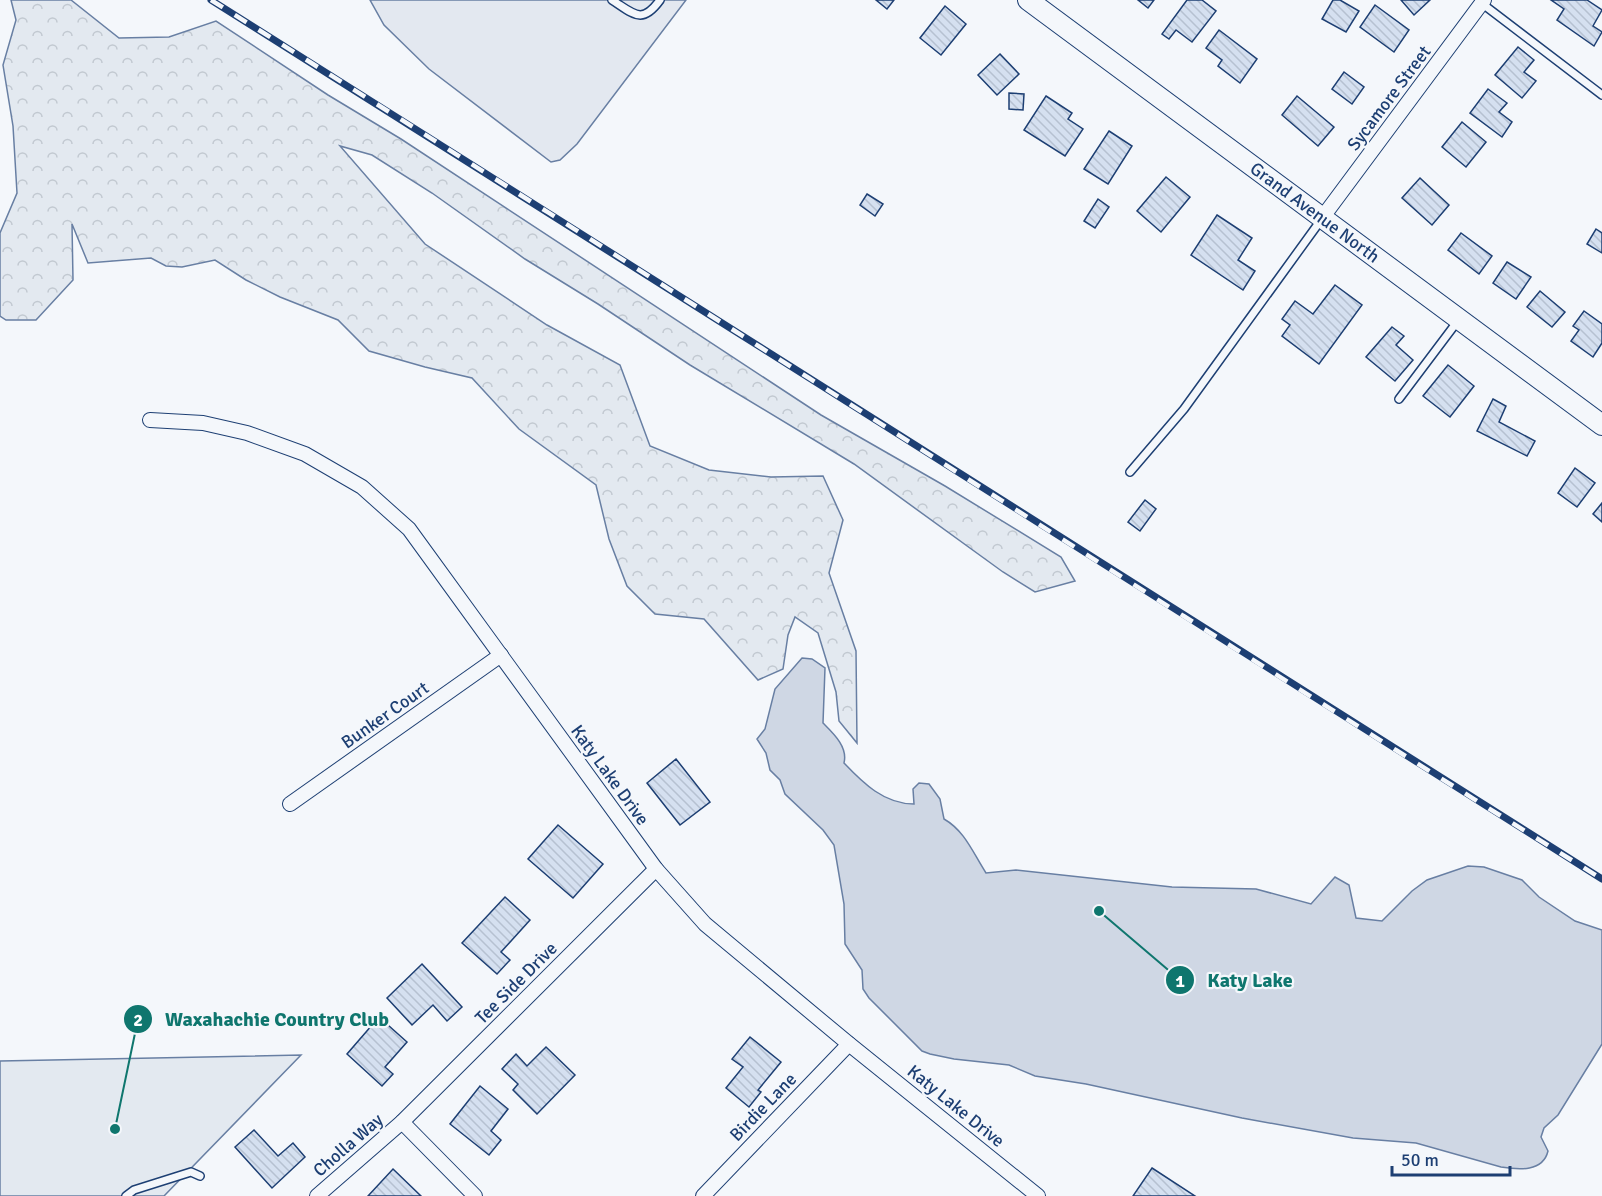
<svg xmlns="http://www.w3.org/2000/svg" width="1602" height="1196" font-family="Signika,sans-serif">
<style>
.green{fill:#e3e9f0;stroke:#687fa3;stroke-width:1.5}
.forest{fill:url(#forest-crowns);stroke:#687fa3;stroke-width:1.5}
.parking{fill:#e3e8f0;stroke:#687fa3;stroke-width:1.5}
.water{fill:#cfd7e4;stroke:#687fa3;stroke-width:1.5}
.building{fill:url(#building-back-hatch);stroke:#1d3f73;stroke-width:1.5}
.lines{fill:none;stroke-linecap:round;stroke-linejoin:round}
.service-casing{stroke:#1d3f73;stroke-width:10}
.minor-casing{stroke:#1d3f73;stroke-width:16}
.secondary-casing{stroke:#1d3f73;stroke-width:22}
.service{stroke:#f4f7fb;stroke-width:7}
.minor{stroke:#f4f7fb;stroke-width:14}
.secondary{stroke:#f4f7fb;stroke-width:20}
.rail-casing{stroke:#1d3f73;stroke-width:7}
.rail{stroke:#f4f7fb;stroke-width:4.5;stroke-dasharray:14;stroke-linecap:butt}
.labels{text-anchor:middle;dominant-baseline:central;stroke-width:4.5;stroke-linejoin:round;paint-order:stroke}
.street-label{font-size:18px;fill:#1d3f73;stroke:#f4f7fb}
.leader{fill:none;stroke:#0f766e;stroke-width:2}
.callout-dot{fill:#0f766e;stroke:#f4f7fb;stroke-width:2}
.mark-label{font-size:18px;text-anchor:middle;font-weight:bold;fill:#fff}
.callout-label{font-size:20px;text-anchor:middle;font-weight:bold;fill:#0f766e;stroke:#f4f7fb;stroke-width:4.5;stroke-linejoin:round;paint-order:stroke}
</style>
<defs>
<pattern id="forest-crowns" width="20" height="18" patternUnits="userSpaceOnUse" patternTransform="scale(1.5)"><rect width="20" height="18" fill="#e3e9f0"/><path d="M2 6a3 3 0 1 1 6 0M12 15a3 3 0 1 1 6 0" fill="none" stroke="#c2c9d1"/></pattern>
<pattern id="building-back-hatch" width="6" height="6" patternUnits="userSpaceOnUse" patternTransform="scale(1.5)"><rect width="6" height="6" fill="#d5e0f0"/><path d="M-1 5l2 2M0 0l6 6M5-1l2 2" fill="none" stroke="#b6c1d1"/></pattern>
</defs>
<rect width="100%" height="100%" fill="#f4f7fb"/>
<path class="green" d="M301,1055L164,1196H0V1061Z"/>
<path class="forest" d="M11,0H71L119,38L169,37L216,21L328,95L401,139L821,415L945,486L1061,557L1075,581L1035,592L1003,572L854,464L690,365L598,304L525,259L432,193L372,155L340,146L425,244L547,325L620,365L650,446L709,470L771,477L823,476L843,520L829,573L856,651L857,743L839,721L836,692L818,633L795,617L788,635L783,669L758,680L704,619L655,614L627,586L609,539L596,485L519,429L472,378L425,367L369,351L338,320L280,297L246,280L215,260L182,267L166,266L151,258L88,263L72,224L73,280L36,320H6L0,316V233L17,193L13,126L3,65L16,20Z"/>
<path class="parking" d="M370,0H686L577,144L560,160L551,162L429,69L384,25Z"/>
<path class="water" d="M802,658L812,659L825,668L823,723C834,734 848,747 844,763C863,783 884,804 914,804L913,789L919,783L929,784L940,799L944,819C965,831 973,853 986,873L1016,870L1172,887L1256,889L1311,904L1335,877L1349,885L1356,918L1382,921L1412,891L1427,880L1468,866L1484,867L1522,880L1539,897L1575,921L1602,930V1044L1558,1115L1544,1128L1541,1137L1548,1151C1543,1172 1519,1170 1501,1167L1416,1143L1353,1138L1242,1118L1086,1084L1035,1076L1009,1065L954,1059L930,1054L922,1051L869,998L863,989L862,970L845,944L844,904L834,845L823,830L785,794L780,780L770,770L766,753L757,739L765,729L775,689Z"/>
<g class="building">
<path d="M876,0H894L887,9Z"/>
<path d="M1138,0H1154L1148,8Z"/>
<path d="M1187,0H1202L1216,11L1192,42L1176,30L1169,39L1162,34Z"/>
<path d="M1333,0H1340L1359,11L1346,32L1322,19Z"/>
<path d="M1401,0H1430L1414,15Z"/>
<path d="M1551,0H1587L1602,10L1593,26L1602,32L1594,46L1557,20L1564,9Z"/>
<path d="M1375,5L1409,30L1394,52L1360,27Z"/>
<path d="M945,6L966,24L941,55L920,38Z"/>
<path d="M1219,30L1257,59L1240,83L1218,66L1222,60L1206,48Z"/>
<path d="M1518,47L1534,60L1524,72L1536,81L1522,98L1495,75Z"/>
<path d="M1000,54L1019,74L997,95L978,75Z"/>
<path d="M1344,72L1364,87L1352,104L1332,89Z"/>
<path d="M1488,89L1507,103L1499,112L1512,122L1502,137L1470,113Z"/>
<path d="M1009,93L1024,94L1023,110L1009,109Z"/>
<path d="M1046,96L1072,113L1068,119L1083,129L1065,156L1024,130Z"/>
<path d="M1297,96L1334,127L1318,146L1282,115Z"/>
<path d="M1462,122L1486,142L1466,167L1442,147Z"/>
<path d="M1109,131L1132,146L1108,184L1084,169Z"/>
<path d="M1166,177L1190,197L1161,232L1137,211Z"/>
<path d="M1420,178L1449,205L1432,225L1402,198Z"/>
<path d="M867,194L883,204L875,216L860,205Z"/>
<path d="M1098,199L1109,207L1095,228L1084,221Z"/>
<path d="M1217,215L1252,238L1238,260L1255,271L1243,290L1191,255Z"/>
<path d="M1596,229L1602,233V253L1587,244Z"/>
<path d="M1461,233L1492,256L1479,274L1448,250Z"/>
<path d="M1507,262L1531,277L1516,299L1493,283Z"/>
<path d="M1335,285L1362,305L1319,364L1282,336L1290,325L1282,319L1295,301L1313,314Z"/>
<path d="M1540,291L1565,312L1552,327L1527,307Z"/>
<path d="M1584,311L1602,324V343L1593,357L1571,341L1579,330L1573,326Z"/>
<path d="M1392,327L1404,336L1396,345L1413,360L1395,381L1366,357Z"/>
<path d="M1448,365L1474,386L1450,417L1423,396Z"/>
<path d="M1493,399L1506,406L1499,422L1535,441L1527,456L1477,431Z"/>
<path d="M1575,468L1595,483L1577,507L1558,493Z"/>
<path d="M1145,500L1156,509L1140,531L1128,522Z"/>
<path d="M1602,503V522L1593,514Z"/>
<path d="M676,759L710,802L680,825L647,783Z"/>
<path d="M558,825L603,864L573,898L528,859Z"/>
<path d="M505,897L530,920L501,952L510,960L497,974L462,943Z"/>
<path d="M422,964L462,1007L447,1021L433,1005L412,1025L387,998Z"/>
<path d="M379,1017L407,1042L385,1067L393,1074L382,1086L347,1054Z"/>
<path d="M750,1037L781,1062L758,1090L761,1092L749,1107L726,1088L743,1067L732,1059Z"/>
<path d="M546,1047L575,1075L537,1114L513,1090L518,1084L502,1069L516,1054L527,1066Z"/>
<path d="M480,1086L508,1109L491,1131L501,1140L489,1155L450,1124Z"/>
<path d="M254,1130L278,1156L293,1143L305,1157L272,1188L235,1147Z"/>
<path d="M1152,1168L1195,1196H1133Z"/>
<path d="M393,1169L421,1196H368Z"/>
</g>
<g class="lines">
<defs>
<g id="service">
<path d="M612,0C634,14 642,25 660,0"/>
<path d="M1480,2L1602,95"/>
<path d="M1399,399L1457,322"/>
<path d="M1130,472L1184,409L1321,220"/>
<path d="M126,1196L134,1190L191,1172L200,1176"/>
</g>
<g id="minor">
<path d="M1322,218L1484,0"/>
<path d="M150,420L203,423L247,433L305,454L362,487L409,529L656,869L705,924L849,1044L1038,1196"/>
<path d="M290,804L501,655"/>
<path d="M402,1122L475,1196"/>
<path d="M317,1196L402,1122L656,869"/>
<path d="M703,1196L849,1044"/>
</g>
<g id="secondary">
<path id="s1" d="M1028,0L1602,425"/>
</g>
</defs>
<use href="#service" class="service-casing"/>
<use href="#minor" class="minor-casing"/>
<use href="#secondary" class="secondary-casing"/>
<use href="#service" class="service"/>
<use href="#minor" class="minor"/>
<use href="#secondary" class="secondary"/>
<defs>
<path id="rail" d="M211,0C676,291 1136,589 1602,879"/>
</defs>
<use href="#rail" class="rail-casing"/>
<use href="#rail" class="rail"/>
</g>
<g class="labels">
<g class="street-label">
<text transform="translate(1389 98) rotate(-53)">Sycamore Street</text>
<text stroke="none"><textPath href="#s1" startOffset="357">Grand Avenue North</textPath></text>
<text transform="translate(385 715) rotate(-35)">Bunker Court</text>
<text transform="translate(610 775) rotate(54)">Katy Lake Drive</text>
<text transform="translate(516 983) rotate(-45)">Tee Side Drive</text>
<text transform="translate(956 1106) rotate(39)">Katy Lake Drive</text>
<text transform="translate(763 1107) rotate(-46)">Birdie Lane</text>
<text transform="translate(348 1145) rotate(-41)">Cholla Way</text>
</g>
</g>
<path class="leader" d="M1099 911L1180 980M115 1129L138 1019"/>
<g class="callout-dot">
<circle cx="1099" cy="911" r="6"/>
<circle cx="115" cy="1129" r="6"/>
<circle cx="1180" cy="980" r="15"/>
<circle cx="138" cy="1019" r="15"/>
</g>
<g class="mark-label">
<text x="1180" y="987">1</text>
<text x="138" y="1026">2</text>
</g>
<g class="callout-label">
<text x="1250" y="987">Katy Lake</text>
<text x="277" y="1026">Waxahachie Country Club</text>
</g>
<path d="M1392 1166v9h118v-9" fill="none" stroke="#1d3f73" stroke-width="3"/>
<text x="1401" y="1166" font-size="18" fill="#1d3f73" stroke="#f4f7fb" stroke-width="4.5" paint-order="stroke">50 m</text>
</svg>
